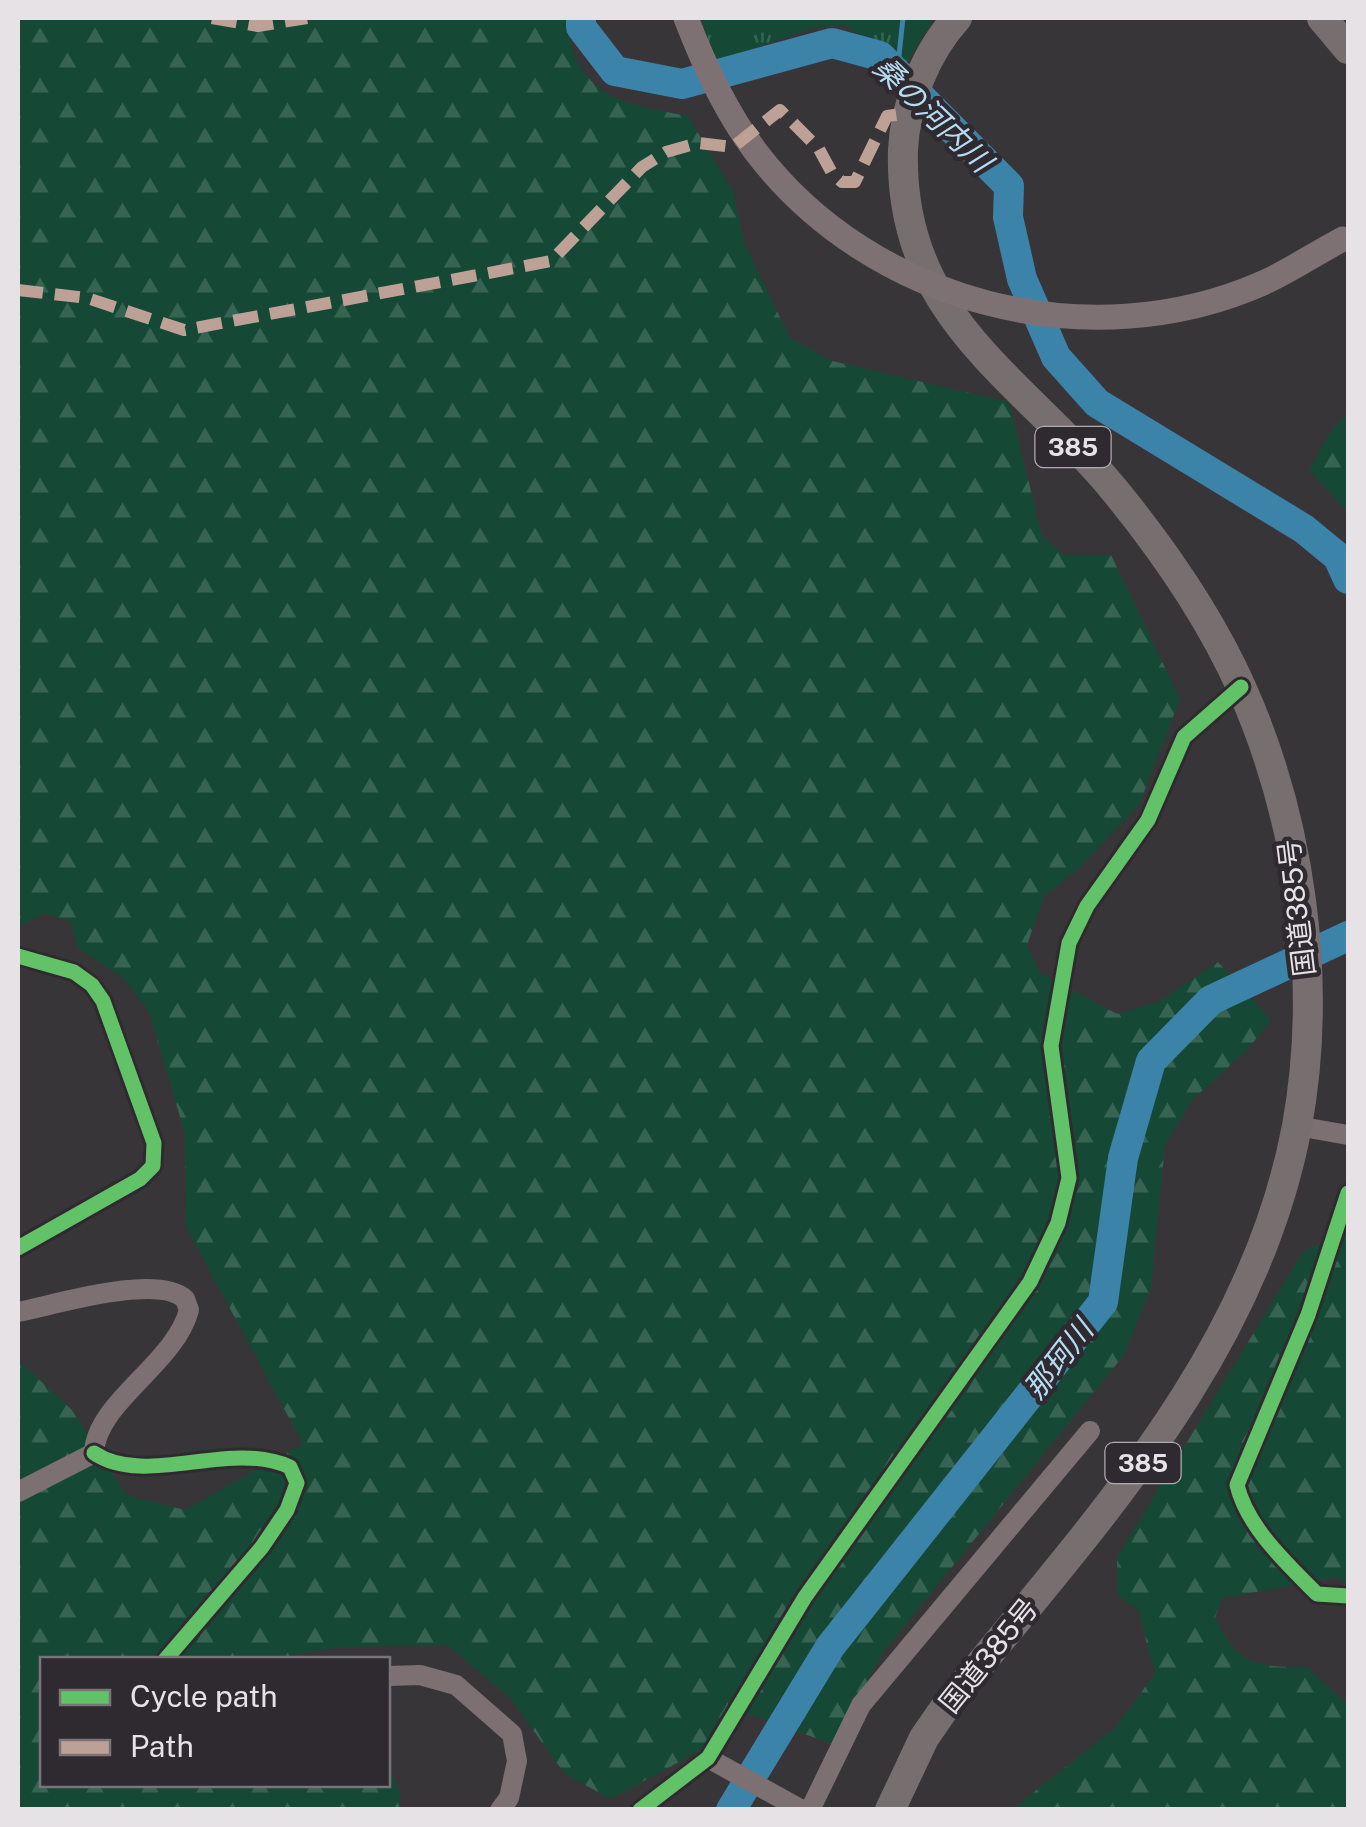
<svg xmlns="http://www.w3.org/2000/svg" width="1366" height="1827" font-family="'Public Sans','Noto Sans JP',sans-serif">
<style>
.grass{fill:url(#grass-tufts)}
.forest{fill:url(#forest-firs)}
.lines{fill:none;stroke-linecap:round;stroke-linejoin:round}
.stream{stroke:#3c83aa;stroke-width:5}
.river{stroke:#3c83aa;stroke-width:30}
.minor{stroke:#7c7073;stroke-width:20}
.highway{stroke:#776e70;stroke-width:30}
.major-bridge{stroke:#7d7174;stroke-width:25}
.quiet{stroke:#bda197;stroke-width:12;stroke-dasharray:25 12;stroke-linecap:butt}
.cycleway-casing{stroke:#2f2a2f;stroke-width:21}
.cycleway{stroke:#61c268;stroke-width:15}
.labels{text-anchor:middle;dominant-baseline:central;stroke-width:9;stroke-linejoin:round;paint-order:stroke}
.shield{fill:#2f2a2f;stroke:#afabaf;stroke-width:2.5}
.shield-label{font-size:25px;font-weight:bold;fill:#e6e2e6}
.street-label{font-size:28px;fill:#e6e2e6;stroke:#2f2a2f}
.water-label{font-size:30px;font-style:italic;fill:#b5dcf3;stroke:#2f2a2f}
</style>
<defs>
<pattern id="grass-tufts" width="24" height="20" patternUnits="userSpaceOnUse" patternTransform="scale(2.5)"><rect width="24" height="20" fill="#154936"/><path d="M3 7l-1-3M5 7V3M7 7l1-3M15 17l-1-3M17 17v-4M19 17l1-3" fill="none" stroke="#376353"/></pattern>
<pattern id="forest-firs" width="22" height="20" patternUnits="userSpaceOnUse" patternTransform="scale(2.5)"><rect width="22" height="20" fill="#154936"/><path d="M5 1l3.5 6h-7zM16 11l3.5 6h-7z" fill="#376353"/></pattern>
</defs>
<rect width="100%" height="100%" fill="#383538"/>
<path class="grass" d="M701,18H934L905,66L844,25L813,28L714,62Z"/>
<g class="forest">
<path d="M18,18H566C575,97 620,103 688,116L733,192L745,245L790,338L832,361L1009,402L1042,536L1064,555H1111L1180,699L1139,805L1077,870L1044,896L1027,945L1040,973L1117,1014L1158,1002L1218,962L1271,1020L1247,1050L1193,1099L1165,1145L1151,1288L1124,1355L884,1651L832,1744L749,1714L701,1750L611,1799L565,1774L509,1697L447,1645L340,1647L264,1660H42V1784H388V1765L400,1792L399,1809H18V1360L74,1412L126,1495L185,1510L303,1444L186,1227L185,1134L149,1012L123,978L78,948L70,921L44,913L18,927Z"/>
<path d="M1348,413V513L1309,470L1331,431Z"/>
<path d="M1348,1230V1586L1338,1577L1223,1598L1215,1617C1239,1666 1254,1667 1307,1667L1348,1705V1809L1011,1810L1115,1728L1155,1674L1138,1610L1118,1596L1117,1557L1303,1252Z"/>
</g>
<g class="lines">
<path class="stream" d="M897,74L903,18"/>
<g class="river">
<path d="M581,18V27L615,71L682,84L832,43L880,56L1009,186L1008,217L1022,279L1056,357L1097,403L1304,529L1338,557L1348,579"/>
<path d="M731,1810L830,1647L1103,1302L1123,1158L1151,1061L1211,1000L1348,936"/>
</g>
<g class="minor">
<path d="M18,956L74,972L92,985L103,1001L154,1143L153,1166L140,1179L18,1248"/>
<path d="M1297,1126L1348,1135"/>
<path d="M1348,1193L1308,1315L1237,1485C1247,1527 1287,1564 1317,1594L1348,1596"/>
<path d="M18,1312C54,1305 157,1273 185,1299L189,1310C175,1364 96,1402 94,1453"/>
<path d="M94,1453C146,1488 229,1439 290,1467L297,1483L287,1510L262,1547L165,1660"/>
<path d="M18,1492L94,1453"/>
<path d="M388,1676L420,1675L456,1685L512,1734L517,1761L509,1798L500,1810"/>
<path d="M708,1758L802,1810"/>
<path d="M640,1810L708,1758L805,1597L1030,1282L1058,1223L1069,1178L1051,1046L1069,943L1087,906L1148,820L1184,737L1241,687"/>
<path d="M810,1810L861,1705L1090,1431"/>
</g>
<g class="highway">
<path d="M1322,18L1348,49"/>
<path d="M890,1810L924,1738L944,1709C1087,1530 1253,1361 1297,1126C1323,982 1301,822 1242,689C1211,619 1164,551 1116,492C1023,378 898,319 903,150C905,104 926,52 957,18"/>
</g>
<path class="major-bridge" d="M686,18C704,65 725,111 756,152C871,303 1089,360 1263,283C1290,271 1316,253 1343,239"/>
<g class="quiet">
<path d="M212,18L258,26L307,18"/>
<path d="M18,290L87,298L184,330L483,274L551,261L642,167L666,152L698,143L733,147L780,110L819,149L832,173L842,182H855L887,116L908,113"/>
</g>
<defs>
<g id="cycleway">
<path d="M18,956L74,972L92,985L103,1001L154,1143L153,1166L140,1179L18,1248"/>
<path d="M1348,1193L1308,1315L1237,1485C1247,1527 1287,1564 1317,1594L1348,1596"/>
<path d="M94,1453C146,1488 229,1439 290,1467L297,1483L287,1510L262,1547L165,1660"/>
<path d="M640,1810L708,1758L805,1597L1030,1282L1058,1223L1069,1178L1051,1046L1069,943L1087,906L1148,820L1184,737L1241,687"/>
</g>
</defs>
<use href="#cycleway" class="cycleway-casing"/>
<use href="#cycleway" class="cycleway"/>
</g>
<g class="labels">
<g class="shield">
<rect x="1035.5" y="427" width="75" height="40" rx="8"/>
<rect x="1105.5" y="1443" width="75" height="40" rx="8"/>
</g>
<g class="shield-label">
<text x="1073" y="447">385</text>
<text x="1143" y="1463">385</text>
</g>
<g class="street-label">
<text transform="translate(1296 908) rotate(-97)">国道385号</text>
<text transform="translate(988 1655) rotate(-51)">国道385号</text>
</g>
<g class="water-label">
<text transform="translate(933 114) rotate(44)">桑の河内川</text>
<text transform="translate(1058 1359) rotate(-52)">那珂川</text>
</g>
</g>
<rect width="1366" height="1827" fill="none" stroke="#e6e2e6" stroke-width="40"/>
<rect x="40" y="1657" width="350" height="130" fill="#2f2a2f" stroke="#787478" stroke-width="2.5"/>
<rect x="60" y="1690" width="50" height="15" fill="#61c268" stroke="#787478" stroke-width="2.5"/>
<text x="130" y="1707" font-size="30" fill="#e6e2e6">Cycle path</text>
<rect x="60" y="1740" width="50" height="15" fill="#bda197" stroke="#787478" stroke-width="2.5"/>
<text x="130" y="1757" font-size="30" fill="#e6e2e6">Path</text>
</svg>
